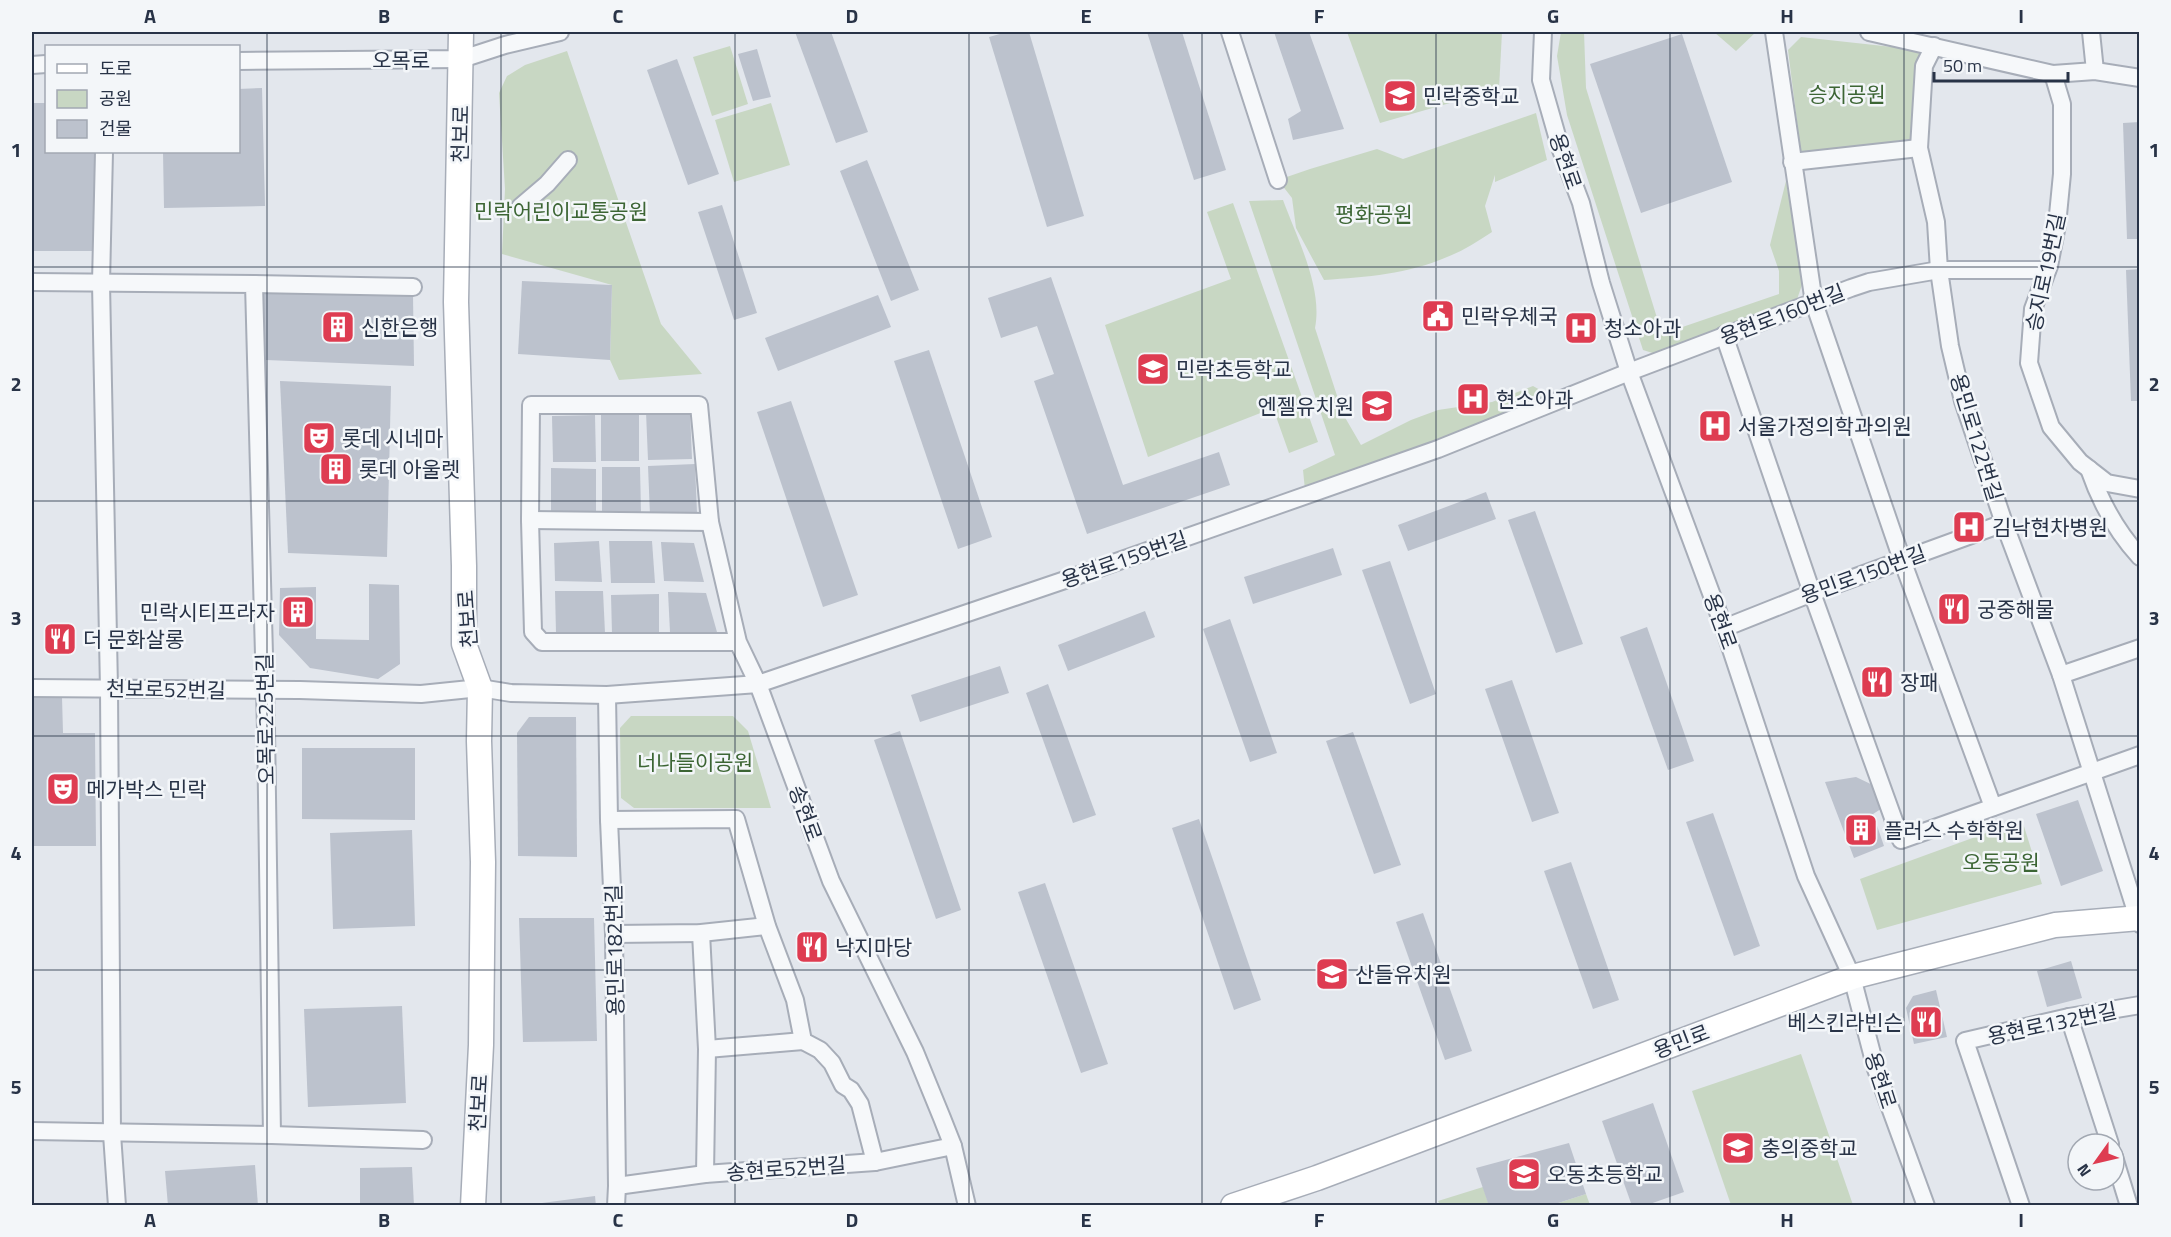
<svg xmlns="http://www.w3.org/2000/svg" width="2171" height="1237" font-family="'Titillium Web','Noto Sans KR',sans-serif">
<style>
.green{fill:#c8d7c3}
.building{fill:#bcc2cd}
.lines{fill:none;stroke-linecap:round;stroke-linejoin:round}
.street-casing{stroke:#a7adb8;stroke-width:20}
.secondary-casing{stroke:#a7adb8;stroke-width:27}
.street{stroke:#f6f8fa;stroke-width:16}
.secondary{stroke:#fff;stroke-width:24}
.grid{fill:none;stroke:#283347;stroke-width:1.5;stroke-opacity:0.55}
.labels{text-anchor:middle;dominant-baseline:central;stroke-width:5;stroke-linejoin:round;paint-order:stroke}
.street-label{font-size:21px;fill:#283347;stroke:#f3f6f9}
.park-label{font-size:21px;fill:#3c6534;stroke:#f3f6f9}
.poi-label{font-size:21px;fill:#283347;stroke:#f3f6f9;text-anchor:start}
.neatline{fill:none;stroke:#283347;stroke-width:2}
.grid-label{font-size:20px;text-anchor:middle;font-weight:bold;fill:#283347}
</style>
<rect width="100%" height="100%" fill="#e3e7ed"/>
<g class="green">
<path d="M1347,32H1502L1499,89L1380,123Z"/>
<path d="M1561,32H1584L1586,88L1662,334L1779,294V271L1770,245L1786,181L1803,282L1795,305L1659,355L1643,350L1567,115L1557,56Z"/>
<path d="M1714,32H1756L1736,51Z"/>
<path d="M1801,37L1920,50L1911,139L1801,154L1788,50Z"/>
<path d="M730,46L748,104L712,116L693,57Z"/>
<path d="M567,51L661,324L702,374L619,380L610,360L612,285L502,254L505,189L499,93L507,76L525,65Z"/>
<path d="M771,103L790,165L734,182L715,120Z"/>
<path d="M1536,113L1547,160L1495,182V175L1485,206L1492,232C1478,241 1463,251 1447,257C1408,274 1367,277 1324,280L1296,228L1292,198L1278,180L1310,169L1377,149L1403,159Z"/>
<path d="M1283,200C1297,238 1323,288 1315,328L1343,414L1361,445L1411,420L1438,410L1492,402L1533,386L1551,396L1420,450L1305,490L1303,470L1335,455L1249,201Z"/>
<path d="M1233,203L1318,442L1289,453L1273,408L1148,457L1105,325L1231,279L1207,212Z"/>
<path d="M631,716H733L748,731L771,808H634L621,798L620,728Z"/>
<path d="M2022,820L2042,884L1877,930L1860,879Z"/>
<path d="M1801,1054L1853,1205H1731L1692,1091Z"/>
<path d="M1483,1187L1489,1205H1440L1438,1201Z"/>
<path d="M1586,1194L1590,1205L1549,1206Z"/>
</g>
<g class="building">
<path d="M795,32H831L868,132L836,143Z"/>
<path d="M1007,32H1029L1084,216L1047,227L989,37Z"/>
<path d="M1147,32H1182L1226,170L1194,180Z"/>
<path d="M1274,32H1309L1344,129L1293,140L1288,119L1301,111Z"/>
<path d="M1682,34L1732,182L1641,213L1590,64Z"/>
<path d="M757,49L771,97L753,101L738,54Z"/>
<path d="M677,59L719,174L688,185L647,70Z"/>
<path d="M262,88L265,206L164,208L163,152H238V89Z"/>
<path d="M32,103H46V152H94L95,251H32Z"/>
<path d="M2140,122V239H2127L2123,123Z"/>
<path d="M867,160L919,290L891,301L840,171Z"/>
<path d="M722,205L757,313L734,320L698,212Z"/>
<path d="M2140,269V401H2131L2126,270Z"/>
<path d="M1051,277L1123,485L1219,452L1230,485L1087,534L1034,381L1054,374L1037,326L1001,338L988,298Z"/>
<path d="M522,281L612,285L610,360L518,354Z"/>
<path d="M259,291L413,295L414,366L266,360Z"/>
<path d="M878,295L891,327L778,371L765,338Z"/>
<path d="M929,350L992,537L958,549L894,361Z"/>
<path d="M280,381L391,386L387,557L288,553Z"/>
<path d="M791,401L858,595L823,607L757,412Z"/>
<path d="M690,411L692,459L648,460L646,412Z"/>
<rect x="601" y="414" width="38" height="47"/>
<path d="M595,415L596,462H553L552,416Z"/>
<path d="M695,464L697,513L650,515L648,466Z"/>
<path d="M602,467H640L641,513H602Z"/>
<path d="M551,468L596,469V511H551Z"/>
<path d="M1486,492L1496,519L1408,551L1398,525Z"/>
<path d="M1535,511L1583,644L1556,653L1508,520Z"/>
<path d="M599,541L602,582L555,581L554,543Z"/>
<path d="M609,541H652L655,583H611Z"/>
<path d="M661,542L694,543L704,582L664,581Z"/>
<path d="M1333,548L1342,575L1253,604L1244,577Z"/>
<path d="M1390,561L1436,694L1410,704L1362,570Z"/>
<path d="M369,584L399,585L400,664L378,679L310,668L279,635L280,588L316,587V639L369,640Z"/>
<path d="M555,591H603L605,633H556Z"/>
<path d="M668,592L706,593L717,632H670Z"/>
<path d="M659,594V633L612,634L611,595Z"/>
<path d="M1145,611L1155,637L1068,671L1058,645Z"/>
<path d="M1230,619L1277,753L1250,762L1203,629Z"/>
<path d="M1647,627L1694,761L1668,770L1620,637Z"/>
<path d="M1000,666L1009,693L920,722L911,695Z"/>
<path d="M1512,680L1559,813L1532,822L1485,689Z"/>
<path d="M1048,684L1096,815L1073,823L1026,693Z"/>
<path d="M32,697H62L63,733H95L96,846H32Z"/>
<path d="M529,717H576L577,857L518,856L517,733Z"/>
<path d="M900,731L961,910L936,919L874,740Z"/>
<path d="M1353,732L1401,865L1374,874L1326,741Z"/>
<path d="M302,748H415V820L302,819Z"/>
<path d="M1856,777L1879,788L1884,807L1873,814L1884,846L1854,858L1825,782Z"/>
<path d="M2078,800L2103,871L2061,886L2036,814Z"/>
<path d="M1713,813L1760,946L1734,956L1686,822Z"/>
<path d="M1199,819L1261,1000L1234,1010L1172,828Z"/>
<path d="M412,830L415,926L333,929L330,833Z"/>
<path d="M1571,862L1619,1000L1593,1009L1544,871Z"/>
<path d="M1045,883L1108,1064L1081,1073L1018,892Z"/>
<path d="M1423,913L1472,1051L1445,1060L1396,922Z"/>
<path d="M519,918H594L597,1041L523,1042Z"/>
<path d="M2071,961L2082,998L2047,1007L2037,971Z"/>
<path d="M1936,990L1947,1037L1914,1044L1906,1008L1913,996Z"/>
<path d="M402,1006L406,1103L308,1107L304,1009Z"/>
<path d="M1653,1103L1684,1192L1644,1206H1632L1602,1121Z"/>
<path d="M1569,1143L1586,1194L1549,1206H1489L1476,1168Z"/>
<path d="M255,1165L258,1206H168L165,1171Z"/>
<path d="M412,1167L414,1206H360V1168Z"/>
<path d="M595,1196L596,1206H542V1203Z"/>
</g>
<g class="lines">
<defs>
<g id="street">
<path d="M1230,32L1278,180"/>
<path d="M1543,32L1541,80L1561,150L1581,203L1601,283L1629,372L1724,628L1806,876L1852,977L1876,1069L1926,1206"/>
<path d="M1774,32L1814,303L1902,560L1993,807"/>
<path d="M1869,32L2053,74L2095,71L2140,78"/>
<path d="M2091,32L2095,71"/>
<path d="M1934,46L1924,66L1919,148L1936,222L1939,270L1950,346L1963,401L2004,523L2061,675L2140,924"/>
<path d="M238,61L462,59L505,45L560,32"/>
<path d="M32,65L46,64"/>
<path d="M2053,74L2062,104V174L2057,225L2049,266L2033,309L2029,363L2051,427L2080,462L2107,483L2140,489"/>
<path d="M104,152L101,283L109,689L112,1134L117,1206"/>
<path d="M1792,162L1919,148"/>
<path d="M520,207L547,184L568,160"/>
<path d="M32,282L254,284L266,729L272,1135L32,1131"/>
<path d="M254,284L413,287"/>
<path d="M1724,335L1812,593L1901,840L2140,755"/>
<path d="M2089,469C2100,501 2116,531 2140,557"/>
<path d="M530,520L710,522"/>
<path d="M1724,628L1812,593L2004,523"/>
<path d="M738,642H542L533,632L530,520L531,405H699L710,522L738,642L758,684L831,881L915,1052L942,1118L953,1146L967,1206"/>
<path d="M2061,675L2140,648"/>
<path d="M32,688L300,690L421,694L480,688L511,693L607,695L758,684L1062,581L1438,449L1629,372L1851,288L1869,282L1939,270H2047"/>
<path d="M607,695L609,820L614,934L617,1186L616,1206"/>
<path d="M609,820L736,819L767,926L795,1000L803,1041L820,1050L832,1063L843,1085L851,1090L860,1104L875,1162"/>
<path d="M701,933L707,1049L705,1174"/>
<path d="M614,934L701,933L767,926"/>
<path d="M2069,1017L2110,1144"/>
<path d="M707,1049L803,1041"/>
<path d="M272,1135L423,1140"/>
<path d="M2114,1157L2129,1206"/>
<path d="M617,1186L705,1174L875,1162L953,1146"/>
<path d="M2021,1206L1965,1041L2069,1017L2140,1005"/>
</g>
<g id="secondary">
<path d="M461,32L456,302L464,566V644L480,688L479,741L483,862L481,1045L473,1206"/>
<path d="M1233,1206L1317,1178L1852,977L2055,925L2140,918"/>
</g>
</defs>
<use href="#street" class="street-casing"/>
<use href="#secondary" class="secondary-casing"/>
<use href="#street" class="street"/>
<use href="#secondary" class="secondary"/>
</g>
<path class="grid" d="M267,32V1206M501,32V1206M735,32V1206M969,32V1206M1202,32V1206M1436,32V1206M1670,32V1206M1904,32V1206M32,267H2140M32,501H2140M32,736H2140M32,970H2140"/>
<defs>
<symbol id="school-square" viewBox="-11 -11 22 22"><rect x="-9" y="-9" width="18" height="18" rx="4" fill="#de3c51" stroke="#f3f6f9"/><path d="M0-5L7-2L0 1L-7-2ZM-4 1L0 2.5L4 1V4Q0 6-4 4Z" fill="#fff"/></symbol>
<symbol id="civic-square" viewBox="-11 -11 22 22"><rect x="-9" y="-9" width="18" height="18" rx="4" fill="#de3c51" stroke="#f3f6f9"/><path d="M-.6-6.5H3V-4.5H.6V-3L4-1V1h2V6H-6V1h2V-1L-.6-3ZM-1.2 2.5V6h2.4V2.5Z" fill="#fff"/></symbol>
<symbol id="building-square" viewBox="-11 -11 22 22"><rect x="-9" y="-9" width="18" height="18" rx="4" fill="#de3c51" stroke="#f3f6f9"/><path d="M-4-6H4V6H1V3H-1V6H-4ZM-2.5-4.3h1.7v1.8h-1.7ZM.8-4.3h1.7v1.8H.8ZM-2.5-1h1.7V.8h-1.7ZM.8-1h1.7V.8H.8Z" fill="#fff"/></symbol>
<symbol id="hospital-square" viewBox="-11 -11 22 22"><rect x="-9" y="-9" width="18" height="18" rx="4" fill="#de3c51" stroke="#f3f6f9"/><path d="M-5-5h3v3.5h4V-5h3V5h-3V1.5h-4V5h-3Z" fill="#fff"/></symbol>
<symbol id="theatre-square" viewBox="-11 -11 22 22"><rect x="-9" y="-9" width="18" height="18" rx="4" fill="#de3c51" stroke="#f3f6f9"/><path d="M-5-5.5Q0-4 5-5.5V0Q5 5 0 6Q-5 5-5 0ZM-3.3-2.5H-1v1.5H-3.3ZM1-2.5H3.3v1.5H1ZM-2.8 1Q0 5.5 2.8 1Z" fill="#fff"/></symbol>
<symbol id="restaurant-square" viewBox="-11 -11 22 22"><rect x="-9" y="-9" width="18" height="18" rx="4" fill="#de3c51" stroke="#f3f6f9"/><path d="M-5-6h1v4h1v-4h1v4h1v-4h1v5L-1.5 .5V6h-2V.5L-5-1ZM5-6V6H3V1.5H1.5Q1.5-4 5-6Z" fill="#fff"/></symbol>
</defs>
<g fill-rule="evenodd">
<use href="#school-square" x="1381" y="77" width="38" height="38"/>
<use href="#civic-square" x="1419" y="297" width="38" height="38"/>
<use href="#building-square" x="319" y="308" width="38" height="38"/>
<use href="#hospital-square" x="1562" y="309" width="38" height="38"/>
<use href="#school-square" x="1134" y="350" width="38" height="38"/>
<use href="#hospital-square" x="1454" y="380" width="38" height="38"/>
<use href="#school-square" x="1358" y="387" width="38" height="38"/>
<use href="#hospital-square" x="1696" y="407" width="38" height="38"/>
<use href="#theatre-square" x="300" y="419" width="38" height="38"/>
<use href="#building-square" x="317" y="450" width="38" height="38"/>
<use href="#hospital-square" x="1950" y="508" width="38" height="38"/>
<use href="#restaurant-square" x="1935" y="590" width="38" height="38"/>
<use href="#building-square" x="279" y="593" width="38" height="38"/>
<use href="#restaurant-square" x="41" y="620" width="38" height="38"/>
<use href="#restaurant-square" x="1858" y="663" width="38" height="38"/>
<use href="#theatre-square" x="44" y="770" width="38" height="38"/>
<use href="#building-square" x="1842" y="811" width="38" height="38"/>
<use href="#restaurant-square" x="793" y="928" width="38" height="38"/>
<use href="#school-square" x="1313" y="955" width="38" height="38"/>
<use href="#restaurant-square" x="1907" y="1003" width="38" height="38"/>
<use href="#school-square" x="1719" y="1129" width="38" height="38"/>
<use href="#school-square" x="1505" y="1155" width="38" height="38"/>
</g>
<g class="labels">
<g class="street-label">
<text x="401" y="60">오목로</text>
<text transform="translate(460 134) rotate(-89)">천보로</text>
<text transform="translate(1566 161) rotate(71)">용현로</text>
<text transform="translate(2045 272) rotate(-78)">승지로19번길</text>
<text transform="translate(1782 314) rotate(-21)">용현로160번길</text>
<text transform="translate(1977 437) rotate(73)">용민로122번길</text>
<text transform="translate(1124 559) rotate(-19)">용현로159번길</text>
<text transform="translate(1863 574) rotate(-20)">용민로150번길</text>
<text transform="translate(467 619) rotate(-94)">천보로</text>
<text transform="translate(1721 621) rotate(70)">용현로</text>
<text transform="translate(166 689) rotate(1)">천보로52번길</text>
<text transform="translate(265 719) rotate(-91)">오목로225번길</text>
<text transform="translate(806 813) rotate(70)">송현로</text>
<text transform="translate(614 950) rotate(-91)">용민로182번길</text>
<text transform="translate(2052 1023) rotate(-12)">용현로132번길</text>
<text transform="translate(1681 1041) rotate(-21)">용민로</text>
<text transform="translate(1881 1080) rotate(72)">용현로</text>
<text transform="translate(478 1103) rotate(-87)">천보로</text>
<text transform="translate(786 1168) rotate(-4)">송현로52번길</text>
</g>
<g class="park-label">
<text x="1847" y="94">승지공원</text>
<text x="561" y="211">민락어린이교통공원</text>
<text x="1374" y="214">평화공원</text>
<text x="695" y="762">너나들이공원</text>
<text x="2001" y="862">오동공원</text>
</g>
<g class="poi-label">
<text x="1423" y="96">민락중학교</text>
<text x="1461" y="316">민락우체국</text>
<text x="361" y="327">신한은행</text>
<text x="1604" y="328">청소아과</text>
<text x="1176" y="369">민락초등학교</text>
<text x="1496" y="399">현소아과</text>
<text x="1354" y="406" text-anchor="end">엔젤유치원</text>
<text x="1738" y="426">서울가정의학과의원</text>
<text x="342" y="438">롯데 시네마</text>
<text x="359" y="469">롯데 아울렛</text>
<text x="1992" y="527">김낙현차병원</text>
<text x="1977" y="609">궁중해물</text>
<text x="275" y="612" text-anchor="end">민락시티프라자</text>
<text x="83" y="639">더 문화살롱</text>
<text x="1900" y="682">장패</text>
<text x="86" y="789">메가박스 민락</text>
<text x="1884" y="830">플러스 수학학원</text>
<text x="835" y="947">낙지마당</text>
<text x="1355" y="974">산들유치원</text>
<text x="1903" y="1022" text-anchor="end">베스킨라빈슨</text>
<text x="1761" y="1148">충의중학교</text>
<text x="1547" y="1174">오동초등학교</text>
</g>
</g>
<rect width="2171" height="1237" fill="none" stroke="#f3f6f9" stroke-width="66"/>
<rect x="45" y="45" width="195" height="108" fill="#f3f6f9" stroke="#a2a8b2" stroke-width="1.5"/>
<rect x="57" y="64" width="30" height="9" fill="#ffffff" stroke="#a2a8b2" stroke-width="1.5"/>
<text x="99" y="75" font-size="18" fill="#283347">도로</text>
<rect x="57" y="90" width="30" height="18" fill="#c8d7c3" stroke="#a2a8b2" stroke-width="1.5"/>
<text x="99" y="105" font-size="18" fill="#283347">공원</text>
<rect x="57" y="120" width="30" height="18" fill="#bcc2cd" stroke="#a2a8b2" stroke-width="1.5"/>
<text x="99" y="135" font-size="18" fill="#283347">건물</text>
<g transform="translate(2096 1162) rotate(236)"><circle r="28" fill="#f3f6f9" stroke="#a2a8b2" stroke-width="1.5"/>
<path d="M0-4.5L10 22L0 15L-10 22Z" fill="#de3c51"/>
<text y="-9" font-size="16" font-weight="bold" text-anchor="middle" fill="#283347">N</text>
</g>
<path d="M1934 72v9h134v-9" fill="none" stroke="#283347" stroke-width="3"/>
<text x="1943" y="72" font-size="18" fill="#283347" stroke="#f3f6f9" stroke-width="4.5" paint-order="stroke">50 m</text>
<rect x="33" y="33" width="2105" height="1171" class="neatline"/>
<g class="grid-label">
<text x="150" y="23">A</text>
<text x="384" y="23">B</text>
<text x="618" y="23">C</text>
<text x="852" y="23">D</text>
<text x="1086" y="23">E</text>
<text x="1319" y="23">F</text>
<text x="1553" y="23">G</text>
<text x="1787" y="23">H</text>
<text x="2021" y="23">I</text>
<text x="16" y="157">1</text>
<text x="2154" y="157">1</text>
<text x="16" y="391">2</text>
<text x="2154" y="391">2</text>
<text x="16" y="625">3</text>
<text x="2154" y="625">3</text>
<text x="16" y="860">4</text>
<text x="2154" y="860">4</text>
<text x="16" y="1094">5</text>
<text x="2154" y="1094">5</text>
<text x="150" y="1227">A</text>
<text x="384" y="1227">B</text>
<text x="618" y="1227">C</text>
<text x="852" y="1227">D</text>
<text x="1086" y="1227">E</text>
<text x="1319" y="1227">F</text>
<text x="1553" y="1227">G</text>
<text x="1787" y="1227">H</text>
<text x="2021" y="1227">I</text>
</g>
</svg>
